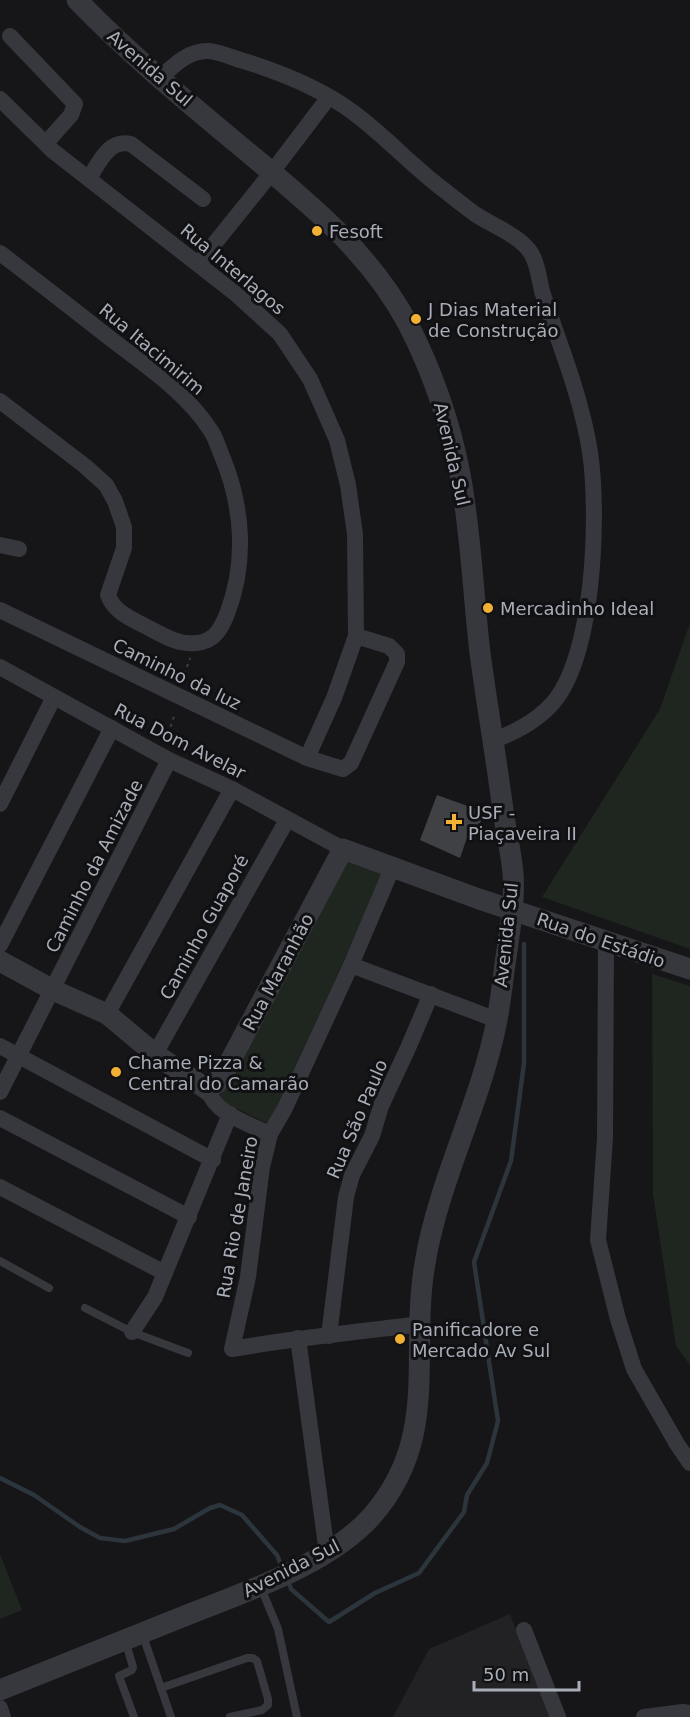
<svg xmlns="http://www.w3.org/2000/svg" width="690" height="1717" font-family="'DejaVu Sans',sans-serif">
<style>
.built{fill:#222225}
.green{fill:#1e261f}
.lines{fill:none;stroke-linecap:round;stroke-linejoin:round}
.stream{stroke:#2c353c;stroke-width:4.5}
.building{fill:#404145}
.path{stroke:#3d3f44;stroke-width:2;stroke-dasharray:3 4.5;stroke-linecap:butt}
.service{stroke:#37383d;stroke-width:8}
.minor{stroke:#37383d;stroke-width:16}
.tertiary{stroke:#37383d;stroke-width:21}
.poi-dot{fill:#f2b134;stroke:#111113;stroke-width:2}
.labels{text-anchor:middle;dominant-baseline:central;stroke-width:6;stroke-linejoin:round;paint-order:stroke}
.street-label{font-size:18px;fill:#a8adb8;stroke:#111113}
.poi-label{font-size:18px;fill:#a8adb8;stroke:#111113;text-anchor:start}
</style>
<rect width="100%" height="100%" fill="#161618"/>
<path class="built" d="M510,1614L550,1717H393L429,1649Z"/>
<g class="green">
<path d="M690,623V949L542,897L660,709Z"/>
<path d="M348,858L385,871L269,1124L218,1100Z"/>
<path d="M652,974L690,986V1365L676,1346L653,1194Z"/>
<path d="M0,1554L22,1610L0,1619Z"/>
</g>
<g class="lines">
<g class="stream">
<path d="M0,1478L34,1495L80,1527L100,1538L125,1541L174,1529L210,1508L220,1505L242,1515L277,1555L283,1570"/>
<path d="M288,1581L291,1589L329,1622L375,1593L419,1573L464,1512L467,1495L487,1463L498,1421L474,1262L511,1161L524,1063V944"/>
</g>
</g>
<path class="building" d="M437,795L484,812L476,835L469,832L460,858L420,840Z"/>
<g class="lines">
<g class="path">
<path d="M182,681L190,658"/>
<path d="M166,741L175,713"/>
</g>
<g class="service">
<path d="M0,1261L49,1288"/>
<path d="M85,1308L132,1332L188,1353"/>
<path d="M261,1588L278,1629L297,1717"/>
<path d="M142,1633L171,1717"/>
<path d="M125,1640L133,1667L132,1670L119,1676L134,1717"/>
<path d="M161,1688L247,1658H253L257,1661L268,1699V1705L262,1710L230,1717"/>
</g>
<g class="minor">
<path d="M10,36L75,104L71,115L46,143"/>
<path d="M159,79C173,66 188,50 209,51C221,52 235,59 247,62C285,74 322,89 354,113C385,136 412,166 444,190C454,198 464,206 475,214C493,226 519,235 531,253C538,264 539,279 542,291C545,302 550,313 553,324C568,366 583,408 590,452C599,513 595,658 551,705C535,722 515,732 493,741"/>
<path d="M0,99L53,151L236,294L280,334L310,379L337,440L348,485L355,534L356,636L334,698L307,758"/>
<path d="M89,178C100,162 108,139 131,144L203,199"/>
<path d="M0,253C37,281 74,310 111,339C146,366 187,393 211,431C216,438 218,447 222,456C243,507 247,562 227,614C221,629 214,642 196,643C179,645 164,636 149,628C134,620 114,613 108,595L124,548V527L115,501L106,485L85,466L0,401"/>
<path d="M198,264L272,172L329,97"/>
<path d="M0,545L19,549"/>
<path d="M0,610L307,758L343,769L351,763L397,662V654L389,646L356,636"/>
<path d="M0,667L169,760L232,789L343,849"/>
<path d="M0,804L54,697"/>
<path d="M393,866L351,965L285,1108L270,1134L262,1167L248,1277L232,1349C295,1338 358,1332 421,1324"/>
<path d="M606,942L605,1138L598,1240L618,1319L634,1369L677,1444L690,1463"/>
<path d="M0,945L112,728"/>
<path d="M351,965L497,1020"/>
<path d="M107,1014L232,789"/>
<path d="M0,1046L213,1160"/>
<path d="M155,1054L287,820"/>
<path d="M208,1090C215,1114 249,1124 270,1134"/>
<path d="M0,1092L169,760"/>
<path d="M0,1118L189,1217"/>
<path d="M0,1187L165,1273"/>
<path d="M132,1332L155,1297L230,1114"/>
<path d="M329,1336L346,1197L352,1175L372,1136L381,1106L408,1048L431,994"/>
<path d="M298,1338L327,1553"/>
<path d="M524,1630L558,1717"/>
<path d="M0,1708L3,1717"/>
<path d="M644,1717L683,1712L690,1713"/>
</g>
<g class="tertiary">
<path d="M0,961L53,990L107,1014L155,1054L208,1090L217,1083L226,1069L343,849L479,899L690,969"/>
<path d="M0,1690C62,1665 125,1640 187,1615C247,1591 328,1565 372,1516C441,1437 409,1355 425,1263C439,1179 481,1103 497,1020C501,999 503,978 506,957C510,929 515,901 513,873C511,852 506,831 503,810C496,757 487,705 480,653C473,593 471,532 460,474C450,422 432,371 408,324C371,254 311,205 251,155C191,105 131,56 77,0"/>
</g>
</g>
<g class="poi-dot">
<circle cx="317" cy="231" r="6"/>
<circle cx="416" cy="319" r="6"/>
<circle cx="488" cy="608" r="6"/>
<path d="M451 813h6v6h6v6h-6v6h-6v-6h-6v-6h6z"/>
<circle cx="116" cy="1072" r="6"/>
<circle cx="400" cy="1339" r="6"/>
</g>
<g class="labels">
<g class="street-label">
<text transform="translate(150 68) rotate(41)">Avenida Sul</text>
<text transform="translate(233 269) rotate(40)">Rua Interlagos</text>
<text transform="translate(152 349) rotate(40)">Rua Itacimirim</text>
<text transform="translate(452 454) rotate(77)">Avenida Sul</text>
<text transform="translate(177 674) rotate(26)">Caminho da luz</text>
<text transform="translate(180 741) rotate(27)">Rua Dom Avelar</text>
<text transform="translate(94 866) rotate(-63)">Caminho da Amizade</text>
<text transform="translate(204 927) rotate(-61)">Caminho Guaporé</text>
<text transform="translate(506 935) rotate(-84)">Avenida Sul</text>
<text transform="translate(601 940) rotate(19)">Rua do Estádio</text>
<text transform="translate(278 972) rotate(-62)">Rua Maranhão</text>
<text transform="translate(357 1119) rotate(-67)">Rua São Paulo</text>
<text transform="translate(237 1217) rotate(-80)">Rua Rio de Janeiro</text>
<text transform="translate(291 1568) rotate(-27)">Avenida Sul</text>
</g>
<g class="poi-label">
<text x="329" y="231">Fesoft</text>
<text x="428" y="309">J Dias Material<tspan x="428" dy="21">de Construção</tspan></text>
<text x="500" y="608">Mercadinho Ideal</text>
<text x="468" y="812">USF -<tspan x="468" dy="21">Piaçaveira II</tspan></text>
<text x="128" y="1062">Chame Pizza &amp;<tspan x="128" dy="21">Central do Camarão</tspan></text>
<text x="412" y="1329">Panificadore e<tspan x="412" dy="21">Mercado Av Sul</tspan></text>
</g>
</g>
<path d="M474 1681v9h105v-9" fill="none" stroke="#a8adb8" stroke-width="3"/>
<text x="483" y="1681" font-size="18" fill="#a8adb8" stroke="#111113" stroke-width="4.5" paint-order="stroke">50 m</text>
</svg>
